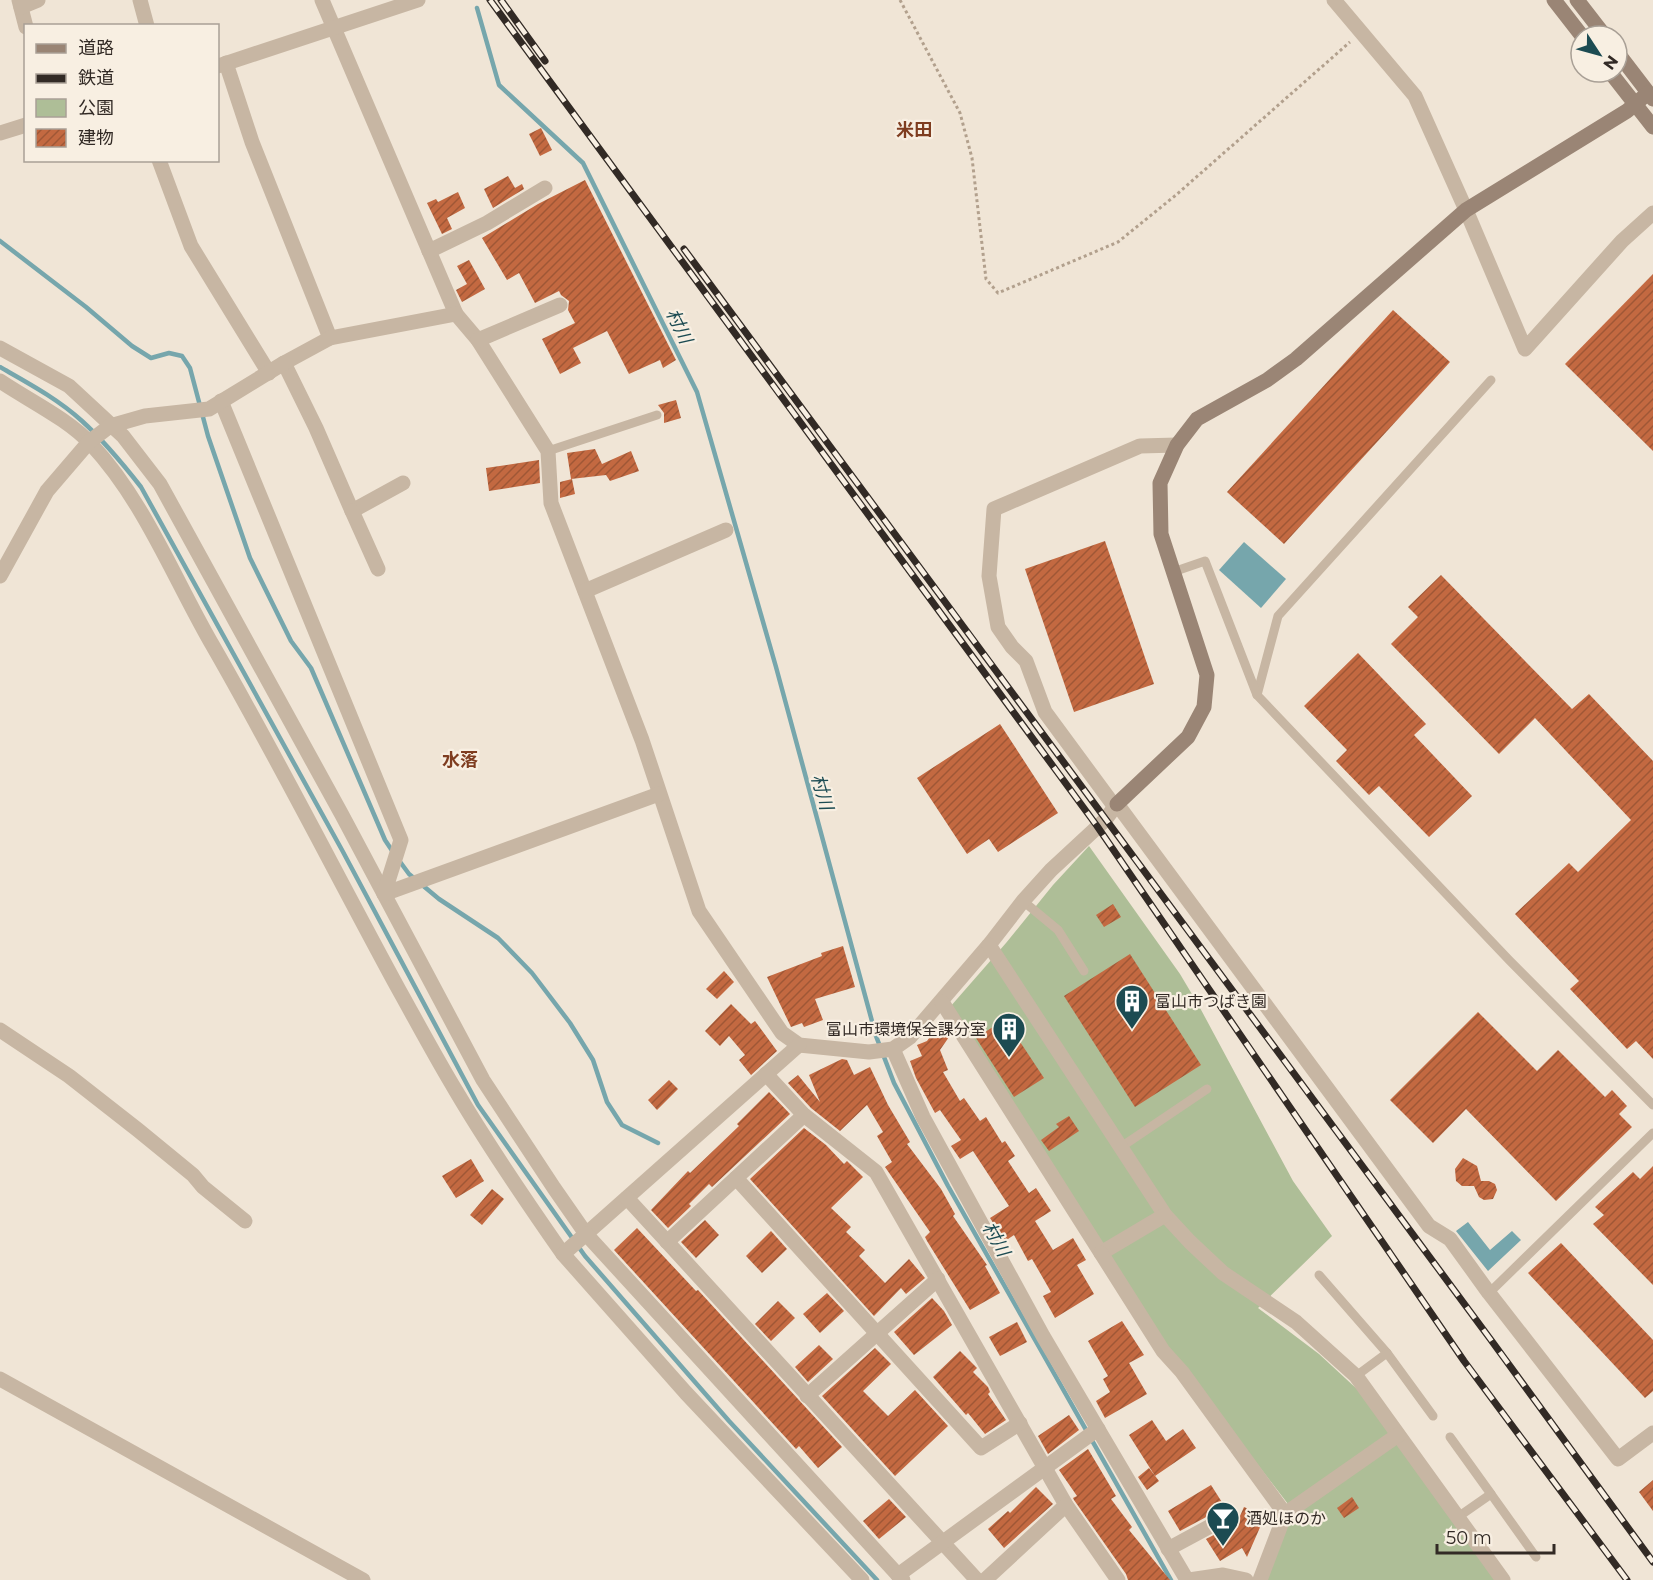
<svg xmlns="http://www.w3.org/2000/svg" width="1653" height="1580" font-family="Montserrat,'Noto Sans JP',sans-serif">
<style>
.park{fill:#aebe97}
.water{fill:#76a6ac}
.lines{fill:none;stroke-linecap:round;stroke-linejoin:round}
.stream{stroke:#76a6ac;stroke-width:4.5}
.building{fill:url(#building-hatch)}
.path{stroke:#b2a08d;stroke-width:3;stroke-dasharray:3 3;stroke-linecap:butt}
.lane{stroke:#c7b6a3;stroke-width:9}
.street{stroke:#c7b6a3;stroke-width:15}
.secondary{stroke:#9a8575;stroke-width:15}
.rail-casing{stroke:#322a25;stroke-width:7}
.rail{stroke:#f8efe2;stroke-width:4.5;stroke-dasharray:14;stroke-linecap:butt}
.labels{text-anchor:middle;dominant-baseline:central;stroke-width:4.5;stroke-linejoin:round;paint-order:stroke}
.poi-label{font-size:16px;fill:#322a25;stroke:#f8efe2;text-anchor:start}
.neighbourhood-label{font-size:18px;font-weight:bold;fill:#7f3d20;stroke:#f8efe2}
.water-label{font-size:18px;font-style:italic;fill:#1c4b52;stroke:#f8efe2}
</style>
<defs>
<pattern id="building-hatch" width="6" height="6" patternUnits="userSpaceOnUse" patternTransform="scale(1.5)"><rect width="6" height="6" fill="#c36941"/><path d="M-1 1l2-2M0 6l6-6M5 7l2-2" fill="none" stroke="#9f5736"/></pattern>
</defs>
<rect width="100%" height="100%" fill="#f0e5d6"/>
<path class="park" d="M1089,846L1180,974L1199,1006L1293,1181L1332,1236L1258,1308L1319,1354L1358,1390L1495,1580H1265L1288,1504L1165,1344L950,1007L1006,943L1053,885Z"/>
<g class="water">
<path d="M1244,542L1286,579L1261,608L1219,570Z"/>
<path d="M1468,1222L1490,1250L1512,1231L1521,1240L1488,1271L1456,1231Z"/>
</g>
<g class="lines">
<g class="stream">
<path d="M477,8L499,85L583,163L697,392L776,667L876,1036L894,1083L948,1186L1171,1580"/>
<path d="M0,241L86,307L132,346L151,358L169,353L182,356L190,368L208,436L250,558L291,641L311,668L385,840L393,852"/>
<path d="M0,367C28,383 58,399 82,421C104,441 123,464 141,487L342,850L478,1105L585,1256L729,1421L877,1580"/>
<path d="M398,859L409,874L439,899L498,938L532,973L570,1023L593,1060L607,1102L622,1125L658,1143"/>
</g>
</g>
<g class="building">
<path d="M541,128L552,150L540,156L529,134Z"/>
<path d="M508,176L515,188L522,184L524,189L493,208L484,189Z"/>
<path d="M585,180L676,360L663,368L660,360L629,374L607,331L573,348L581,363L560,374L542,339L575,323L568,310L569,301L561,295L559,291L535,303L519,273L507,280L482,238L538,204Z"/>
<path d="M458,192L465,208L447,218L452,229L442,234L427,203L436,199L438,202Z"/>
<path d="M469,260L485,289L462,302L456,290L467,284L457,266Z"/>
<path d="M1653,274V451L1565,364Z"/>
<path d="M1393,310L1450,362L1284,544L1227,492Z"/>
<path d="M676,400L681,418L664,423V413L658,405Z"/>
<path d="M595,449L602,464L631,451L639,471L610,481L606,475L571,479L567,453Z"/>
<path d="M539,460L540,483L489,491L486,468Z"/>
<path d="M572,479L575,494L560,498V482Z"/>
<path d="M1105,541L1154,684L1074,712L1025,569Z"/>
<path d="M1441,575L1572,709L1589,694L1653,761V1059L1636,1041L1627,1049L1570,989L1579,981L1515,914L1569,863L1578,872L1631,820L1535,718L1499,754L1391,644L1418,617L1408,607Z"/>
<path d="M1358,653L1426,724L1414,735L1472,796L1429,837L1379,786L1369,795L1336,761L1347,750L1304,706Z"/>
<path d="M1000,724L1058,813L998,852L989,839L967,854L917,778Z"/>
<path d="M1113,904L1121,917L1104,927L1096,915Z"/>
<path d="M843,946L855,987L815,999L823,1020L804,1027L802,1023L791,1027L767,977L822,956L821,953Z"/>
<path d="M1130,954L1201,1065L1135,1107L1064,996Z"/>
<path d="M724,971L734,982L717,999L706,989Z"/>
<path d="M731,1004L751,1024L755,1021L777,1051L751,1075L739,1060L745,1055L729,1036L720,1046L705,1031Z"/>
<path d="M1478,1012L1537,1071L1558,1050L1605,1097L1612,1090L1627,1106L1619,1114L1632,1127L1556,1201L1466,1109L1433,1143L1390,1100Z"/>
<path d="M1005,1019L1044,1078L1014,1097L976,1038Z"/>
<path d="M936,1028L949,1037L940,1050L948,1070L943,1072L960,1101L964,1098L980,1121L986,1117L1002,1143L1005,1141L1015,1156L1008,1161L1029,1193L1036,1188L1051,1211L1035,1221L1053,1250L1073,1238L1086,1260L1077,1265L1094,1294L1055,1318L1043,1296L1051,1292L1032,1259L1028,1261L1014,1235L1005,1241L990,1218L1009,1206L973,1151L960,1159L951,1146L961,1140L940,1110L935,1113L916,1078L910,1061L922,1056L917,1045L927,1041Z"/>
<path d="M842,1059L847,1060L854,1075L870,1067L888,1105L910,1142L907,1144L941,1189L955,1214L953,1216L987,1265L985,1266L1000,1293L970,1310L927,1241L925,1237L930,1232L885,1167L892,1162L877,1136L883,1132L867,1105L840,1131L811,1108L788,1083L798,1075L820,1102L809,1075Z"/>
<path d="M669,1080L678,1089L657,1110L648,1100Z"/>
<path d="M769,1092L790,1114L712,1187L709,1184L689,1204L691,1206L668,1228L651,1210L688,1171L690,1173L739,1126L737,1124Z"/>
<path d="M1069,1116L1079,1131L1049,1151L1041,1140L1059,1127L1056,1124Z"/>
<path d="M804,1128L826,1145L844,1164L847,1161L863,1177L831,1208L851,1227L846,1232L865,1250L859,1256L885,1283L909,1259L925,1278L906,1294L901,1288L874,1316L750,1179Z"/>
<path d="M1463,1158L1477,1166L1481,1181H1489L1495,1184L1497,1190L1493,1199L1484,1200L1479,1197L1474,1186H1462L1456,1181L1455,1169Z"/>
<path d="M471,1159L484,1181L456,1198L442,1176Z"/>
<path d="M1653,1166V1285L1593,1224L1604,1215L1595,1207L1633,1172L1640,1179Z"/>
<path d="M492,1189L504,1199L482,1225L470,1215Z"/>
<path d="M705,1220L719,1235L696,1258L681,1242Z"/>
<path d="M637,1228L696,1291L698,1290L842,1447L818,1468L799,1446L796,1449L787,1439L614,1250Z"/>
<path d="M771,1231L787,1249L762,1273L746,1256Z"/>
<path d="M1561,1243L1653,1340V1391L1645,1398L1528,1273Z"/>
<path d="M827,1293L844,1311L820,1333L803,1314Z"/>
<path d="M932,1298L944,1311L952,1325L914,1355L894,1332Z"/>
<path d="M778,1301L795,1318L771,1341L755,1324Z"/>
<path d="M1122,1321L1144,1355L1129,1363L1147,1394L1105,1418L1096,1401L1110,1392L1103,1379L1108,1376L1088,1341Z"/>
<path d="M1017,1322L1027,1342L1000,1356L989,1337Z"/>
<path d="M819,1345L833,1359L808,1382L795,1367Z"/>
<path d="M875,1348L891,1364L863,1391L888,1416L915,1390L948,1426L895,1476L822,1396Z"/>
<path d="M960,1351L977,1368L973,1372L988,1387L990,1392L988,1394L1006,1420L985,1434L968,1413L966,1415L933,1377Z"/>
<path d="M1069,1415L1079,1430L1048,1454L1038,1436Z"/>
<path d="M1152,1420L1166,1441L1183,1429L1196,1448L1155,1476L1129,1435Z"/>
<path d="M1088,1449L1116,1496L1111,1499L1132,1527L1129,1530L1170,1580H1128L1126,1574L1074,1500L1073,1498L1077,1496L1059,1470Z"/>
<path d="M1149,1468L1159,1481L1147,1490L1138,1477Z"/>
<path d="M1653,1480V1511L1639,1492Z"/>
<path d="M1211,1485L1225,1507L1180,1531L1168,1511Z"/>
<path d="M1036,1487L1053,1504L1004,1548L988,1529L1008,1511L1010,1513Z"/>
<path d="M1352,1497L1359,1508L1344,1518L1337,1508Z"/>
<path d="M889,1499L906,1517L879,1539L863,1521Z"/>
<path d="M1244,1507L1265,1516L1247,1557L1242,1548L1220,1561L1206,1539L1235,1524L1236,1525Z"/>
</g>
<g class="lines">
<path class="path" d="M900,0L960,113L972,158L986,279L998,293L1118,242L1176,195L1350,42"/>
<g class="lane">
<path d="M1491,380L1278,616L1257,695L1510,961L1653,1105"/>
<path d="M548,451L657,415"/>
<path d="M1173,572L1205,561L1257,695"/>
<path d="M1023,901L1058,930L1084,971"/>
<path d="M1121,1147L1207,1089"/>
<path d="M1319,1275L1387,1353"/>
<path d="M1489,1293L1653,1133"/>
<path d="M1356,1376L1387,1353L1433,1416"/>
<path d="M1450,1437L1491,1494"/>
<path d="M1458,1517L1491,1494L1536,1557"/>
</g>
<g class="street">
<path d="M19,0L26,27"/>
<path d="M140,0L147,26"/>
<path d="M322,0L456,314L478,340L548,451L551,503L642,740L699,911L782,1033L799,1045L869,1052L893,1049L910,1037L989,945L1023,901L1051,870L1105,820L1117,804L1429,1226L1450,1239L1489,1293L1618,1459L1653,1433"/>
<path d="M1334,0L1415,96L1466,210L1525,349L1622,241L1653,213"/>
<path d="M21,7L38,0"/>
<path d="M226,63L252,142L330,338"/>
<path d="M218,66L418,0"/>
<path d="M0,133L26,125"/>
<path d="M159,160L191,246L269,373"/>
<path d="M429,251L487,223L545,188"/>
<path d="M478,340L560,305"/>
<path d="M0,348L69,386L123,436L160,484L342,815L483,1080L554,1188L586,1234L799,1045"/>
<path d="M284,363L316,428L352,511L403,483"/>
<path d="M0,381C28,400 68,419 91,444C145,502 174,579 213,646C278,759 337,876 399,990C418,1024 436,1058 456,1091C489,1147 526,1201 563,1254"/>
<path d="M221,401L401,840L384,894L659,794"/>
<path d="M352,511L378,569"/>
<path d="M0,576L47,491L89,442L110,426L145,416L209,409L284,363L330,338L456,314"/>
<path d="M585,591L726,530"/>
<path d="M1115,807L1045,712L1026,661L1012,647L998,627L989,576L994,509L1140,446L1177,445"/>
<path d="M989,945L1165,1215L1190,1242L1223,1273L1296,1322L1356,1376L1503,1580"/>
<path d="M942,1002L1101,1253L1165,1215"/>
<path d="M0,1030L69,1076L138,1130L193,1175L203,1187L245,1221"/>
<path d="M893,1049L923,1117L1043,1336L1187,1580"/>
<path d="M766,1074L804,1115L876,1172L1066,1505L1118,1580"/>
<path d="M736,1178L981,1448L1020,1423"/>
<path d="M627,1198L977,1580"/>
<path d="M667,1242L804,1115"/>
<path d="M1101,1253L1163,1351L1182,1372L1285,1514L1398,1435"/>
<path d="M0,1379L363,1580"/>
<path d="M807,1396L938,1279"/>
<path d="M1168,1549L1231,1515"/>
<path d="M862,1580L686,1393L563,1254L586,1234L898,1575"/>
<path d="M903,1580L898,1575L1098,1429"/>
<path d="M985,1580L1066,1505"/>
<path d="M1189,1580L1223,1575L1246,1580"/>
<path d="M1260,1580L1285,1514"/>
</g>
<g class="secondary">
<path d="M1554,0L1582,36"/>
<path d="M1577,0L1605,36"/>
<path d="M1617,52L1653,99"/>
<path d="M1610,72L1653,127"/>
<path d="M1117,804L1188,737L1204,707L1207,675L1161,534L1160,483L1177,445L1197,419L1267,380L1296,359L1466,210L1627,111L1648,93"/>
</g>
<defs>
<g id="rail">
<path d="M490,0L1097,826L1464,1361L1627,1580"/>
<path d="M501,0L545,61"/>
<path d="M684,249L1491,1340L1653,1562"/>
</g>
</defs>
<use href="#rail" class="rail-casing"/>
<use href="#rail" class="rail"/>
</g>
<defs>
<symbol id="building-pin" viewBox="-11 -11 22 30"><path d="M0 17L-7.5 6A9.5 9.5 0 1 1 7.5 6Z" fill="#1c4b52" stroke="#f8efe2"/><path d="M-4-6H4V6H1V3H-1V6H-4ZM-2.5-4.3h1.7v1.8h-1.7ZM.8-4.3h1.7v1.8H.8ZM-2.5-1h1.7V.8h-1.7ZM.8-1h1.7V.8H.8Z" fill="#fff"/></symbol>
<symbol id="bar-pin" viewBox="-11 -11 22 30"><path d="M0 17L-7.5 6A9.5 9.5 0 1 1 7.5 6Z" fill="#1c4b52" stroke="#f8efe2"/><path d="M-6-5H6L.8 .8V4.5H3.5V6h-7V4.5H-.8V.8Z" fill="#fff"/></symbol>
</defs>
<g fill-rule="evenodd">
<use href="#building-pin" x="1113" y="982" width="38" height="52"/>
<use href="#building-pin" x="990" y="1010" width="38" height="52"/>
<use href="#bar-pin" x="1204" y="1499" width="38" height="52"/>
</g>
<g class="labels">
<g class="poi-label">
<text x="1155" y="1001">富山市つばき園</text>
<text x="986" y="1029" text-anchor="end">富山市環境保全課分室</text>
<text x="1246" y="1518">酒処ほのか</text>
</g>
<g class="neighbourhood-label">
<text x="914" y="130">米田</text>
<text x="460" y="760">水落</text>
</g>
<g class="water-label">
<text transform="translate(679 326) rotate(64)">村川</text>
<text transform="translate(822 792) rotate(74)">村川</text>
<text transform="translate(996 1239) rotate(61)">村川</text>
</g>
</g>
<rect x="24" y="24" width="195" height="138" fill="#f8efe2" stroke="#a9a096" stroke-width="1.5"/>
<rect x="36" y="44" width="30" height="9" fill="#9a8575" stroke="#a9a096" stroke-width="1.5"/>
<text x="78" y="54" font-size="18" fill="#322a25">道路</text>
<rect x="36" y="74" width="30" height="9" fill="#322a25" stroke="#a9a096" stroke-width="1.5"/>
<text x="78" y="84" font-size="18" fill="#322a25">鉄道</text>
<rect x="36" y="99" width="30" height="18" fill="#aebe97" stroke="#a9a096" stroke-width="1.5"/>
<text x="78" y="114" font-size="18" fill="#322a25">公園</text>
<rect x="36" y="129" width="30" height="18" fill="url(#building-hatch)" stroke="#a9a096" stroke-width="1.5"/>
<text x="78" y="144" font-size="18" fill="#322a25">建物</text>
<g transform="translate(1599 54) rotate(126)"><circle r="28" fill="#f8efe2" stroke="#a9a096" stroke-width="1.5"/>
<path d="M0-4.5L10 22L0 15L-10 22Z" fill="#1c4b52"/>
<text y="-9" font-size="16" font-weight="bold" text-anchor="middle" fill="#322a25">N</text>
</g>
<path d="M1437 1544v9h117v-9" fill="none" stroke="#322a25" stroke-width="3"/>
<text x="1446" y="1544" font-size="18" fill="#322a25" stroke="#f8efe2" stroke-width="4.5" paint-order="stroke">50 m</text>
</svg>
